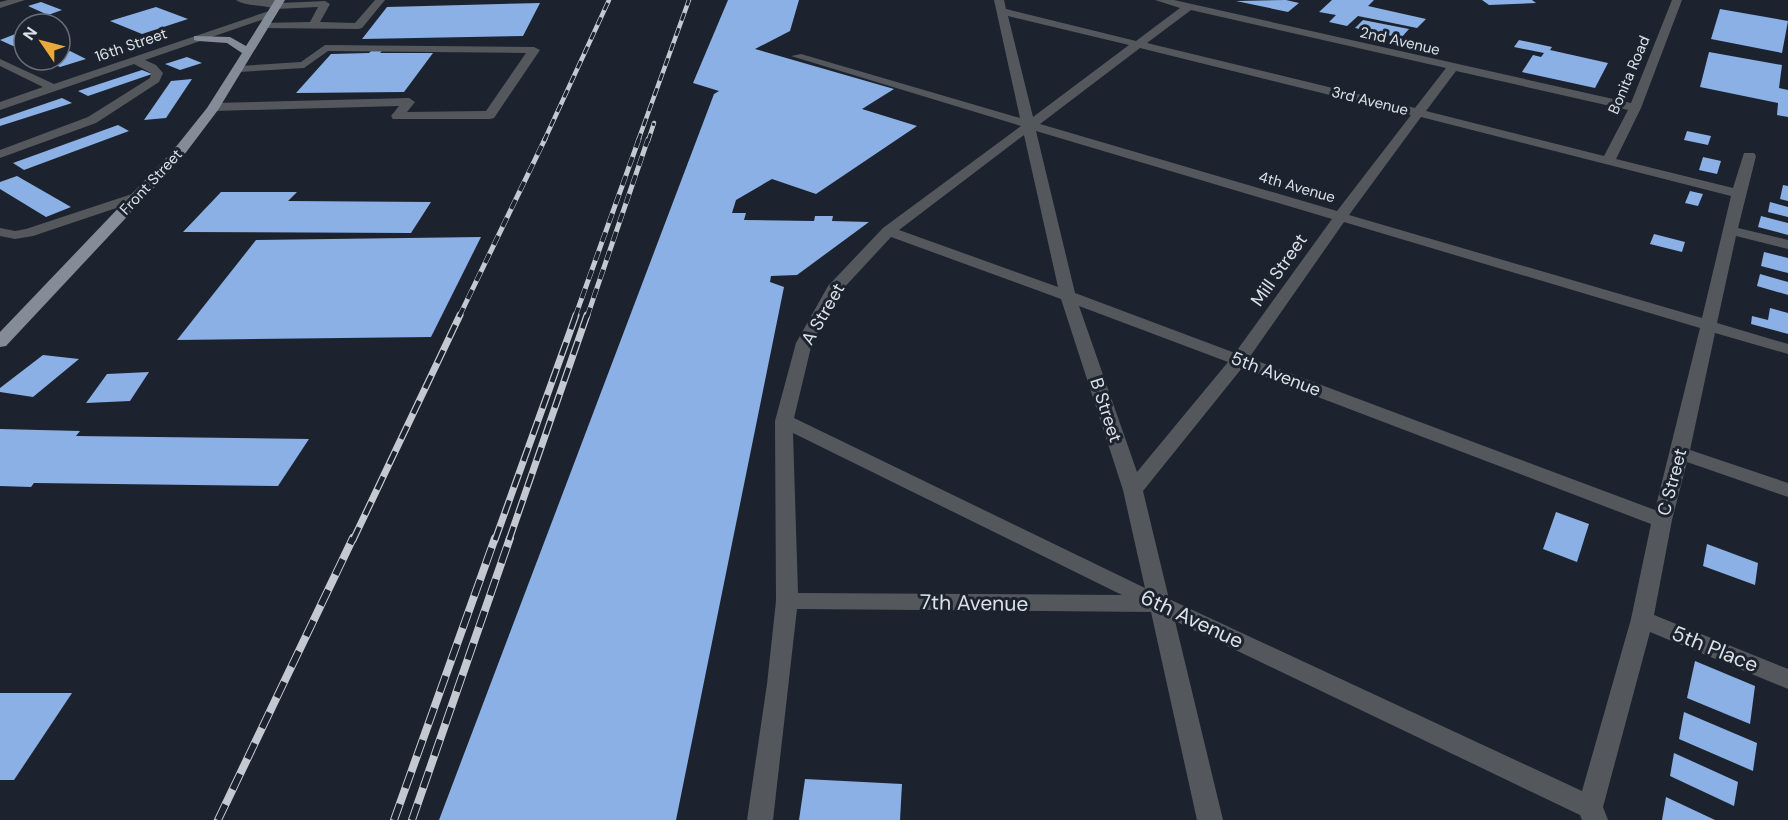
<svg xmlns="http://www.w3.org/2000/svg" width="1788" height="820" font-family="'DM Sans',sans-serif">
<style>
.building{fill:#8ab0e5}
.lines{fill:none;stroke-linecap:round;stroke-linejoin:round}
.minor{fill:#54585d;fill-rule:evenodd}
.major{fill:#848c97;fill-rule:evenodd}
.rail-far3-casing{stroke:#c4c9d1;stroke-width:4.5}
.rail-far2-casing{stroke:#c4c9d1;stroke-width:5}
.rail-far1-casing{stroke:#c4c9d1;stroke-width:7}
.rail-casing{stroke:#c4c9d1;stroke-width:8}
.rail-far3{stroke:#1c232e;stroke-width:3;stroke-dasharray:8;stroke-linecap:butt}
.rail-far2{stroke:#1c232e;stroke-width:4;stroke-dasharray:10;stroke-linecap:butt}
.rail-far1{stroke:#1c232e;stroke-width:4.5;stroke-dasharray:14;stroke-linecap:butt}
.rail{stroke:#1c232e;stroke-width:6;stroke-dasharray:17;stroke-linecap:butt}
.labels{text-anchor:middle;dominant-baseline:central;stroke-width:6;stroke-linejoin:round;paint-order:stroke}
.far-street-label{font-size:15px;fill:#dce1e8;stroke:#1c232e}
.street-label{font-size:18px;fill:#dce1e8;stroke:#1c232e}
.near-street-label{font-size:21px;fill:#dce1e8;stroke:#1c232e}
</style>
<rect width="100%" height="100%" fill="#1c232e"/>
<g class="building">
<path d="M728,0H799L790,31L755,49L894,89L862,109L917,126L816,194L772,179L736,200L732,213H746L744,220L814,221L815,216H833L832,221L869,222L797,275L771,276L770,282L784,287L676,820H439L714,94L719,91L693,83Z"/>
<path d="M1286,0L1299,3L1288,12L1236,1Z"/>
<path d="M1332,0H1374L1368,6L1426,19L1417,28L1358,16L1347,26L1329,22L1336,15L1319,12Z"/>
<path d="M1482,0H1532L1536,3L1489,5Z"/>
<path d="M41,2L62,10L48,15L28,6Z"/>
<path d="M540,3L523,36L362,39L387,7Z"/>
<path d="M156,7L188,19L142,34L110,21Z"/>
<path d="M1720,9L1788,21L1782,53L1711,39Z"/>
<path d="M1363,20L1409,29L1401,38L1355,28Z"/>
<path d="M23,31L24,43L13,46L0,40Z"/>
<path d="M1519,40L1552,47L1550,50L1608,63L1595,88L1522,72L1533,55L1541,57L1544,53L1514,47Z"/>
<path d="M372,50H383L380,53H433L404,92L296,93L331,54L369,53Z"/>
<path d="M70,51L86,59L60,67L45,60H60V55Z"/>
<path d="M1709,52L1782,65L1779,88L1788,90V117L1777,115L1778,103L1700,87Z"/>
<path d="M187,57L202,63L180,70L165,64Z"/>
<path d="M142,70L152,74L88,96L78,91Z"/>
<path d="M192,79L166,118L144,120L171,81Z"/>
<path d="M62,98L72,103L0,126V119Z"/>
<path d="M118,125L129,131L24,170L13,163Z"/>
<path d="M1687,131L1711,136L1708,145L1684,140Z"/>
<path d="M1703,157L1721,161L1717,174L1699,170Z"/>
<path d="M17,176L71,207L46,217L0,189V182Z"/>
<path d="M1783,185L1788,186V201L1780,199Z"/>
<path d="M1690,191L1703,194L1698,206L1685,203Z"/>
<path d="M221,192H297L288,201L431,202L411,233L183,232Z"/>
<path d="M1770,202L1788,207V217L1768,212Z"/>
<path d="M1761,216L1788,223V235L1758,227Z"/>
<path d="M1654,234L1685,242L1682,252L1650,244Z"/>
<path d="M481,237L431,337L177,340L256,240Z"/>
<path d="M1764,252L1788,258V273L1761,266Z"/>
<path d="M1760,274L1788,282V295L1757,286Z"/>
<path d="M1770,308L1788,313V334L1751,324L1752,316L1768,320Z"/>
<path d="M43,355L79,359L33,397L0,392V388Z"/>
<path d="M149,372L130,401L86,403L107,374Z"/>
<path d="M0,429L80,431L76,436L309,439L278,486L34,483L31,487L0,486Z"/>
<path d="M1556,512L1589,524L1577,562L1543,549Z"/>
<path d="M1707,544L1758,563L1755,585L1703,566Z"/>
<path d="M1695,661L1755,686L1750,724L1687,698Z"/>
<path d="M0,693H72L14,780H0Z"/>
<path d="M1684,712L1757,743L1753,771L1679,739Z"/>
<path d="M1674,753L1738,782L1734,806L1670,776Z"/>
<path d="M805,779L902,784L900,820H799Z"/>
<path d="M1666,797L1715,820H1662Z"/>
</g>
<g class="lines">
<g class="minor">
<path d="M8,0H25L0,8V2Z"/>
<path d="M236,0H276L281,3L325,1L330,4L320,22L355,23L375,0H385L362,28L358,29L265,28L261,27V23L310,22L318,7L275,9C264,4 246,7 236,0Z"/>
<path d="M994,0H1004L1006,9L1136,41L1180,8L1155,0H1174L1631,103L1672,0H1682L1641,108L1616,159L1733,188L1744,153H1754L1756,156L1738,228L1788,240V249L1736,236L1717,323L1788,344V354L1715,333L1690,450L1788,483V497L1687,462L1672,520L1654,615L1788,669V689L1650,632L1603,807L1608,820H1582L1580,815L1175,621L1223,820H1197L1151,612L797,609L773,820H747L767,684L776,601L775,421L796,343L828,286L883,228L1021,126L791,56L801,54L1020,118ZM1191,10L1446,68L1415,108L1147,43ZM1008,16L1129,45L1033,117ZM1140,48L1411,115L1337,211L1040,124ZM1456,71L1628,110L1604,156L1426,111ZM1421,117L1731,196L1702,318L1349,215ZM1036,131L1332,219L1235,353L1075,293ZM1024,135L1058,287L899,230ZM1344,222L1700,328L1655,510L1249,358ZM891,237L1061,299L1123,490L1145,588L794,418L812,343L841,291ZM1079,306L1228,362L1137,472ZM1242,368L1651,524L1631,619L1582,791L1169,599L1143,491ZM793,433L1122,595L798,593Z"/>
<path d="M272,10L277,13L276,15L145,60L156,65L163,73L159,82L96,123L0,158V150L88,117L150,78L151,73L134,64L0,110V102L43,87L0,66V59L54,84Z"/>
<path d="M325,45L534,47L540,50L494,118L490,119H393L391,116L399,106L214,111L208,107L214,103L409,98L415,102L407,112L486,111L526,53L328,51L304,68L239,72L233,69L239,66L301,62Z"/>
<path d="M138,192L145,196L143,199L33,236L15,239L0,236V228L15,231L26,229Z"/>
</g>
<path class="major" d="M275,0H285L218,110L181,159L6,346L0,347V332L171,153L207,108L242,53L227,43L198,41L194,40V36L230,37L246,46Z"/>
<defs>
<g id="rail-far3">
<path d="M544,141L609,0"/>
<path d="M638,141L689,0"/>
<path d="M648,141L654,123"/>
</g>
<g id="rail-far2">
<path d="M459,317L545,139"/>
<path d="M575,317L639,139"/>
<path d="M587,317L648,139"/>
</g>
<g id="rail-far1">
<path d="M353,540L460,315"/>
<path d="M495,540L576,315"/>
<path d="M509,540L587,315"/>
</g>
<g id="rail">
<path d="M218,820L353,538"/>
<path d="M394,820L495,538"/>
<path d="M412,820L510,538"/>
</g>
</defs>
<use href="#rail-far3" class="rail-far3-casing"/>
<use href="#rail-far2" class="rail-far2-casing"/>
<use href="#rail-far1" class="rail-far1-casing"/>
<use href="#rail" class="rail-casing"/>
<use href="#rail-far3" class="rail-far3"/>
<use href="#rail-far2" class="rail-far2"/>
<use href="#rail-far1" class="rail-far1"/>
<use href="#rail" class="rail"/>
</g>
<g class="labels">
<g class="far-street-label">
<text transform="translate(1400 41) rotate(13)">2nd Avenue</text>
<text transform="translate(131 45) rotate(-19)">16th Street</text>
<text transform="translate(1629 75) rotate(-67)">Bonita Road</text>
<text transform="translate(1370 101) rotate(14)">3rd Avenue</text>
<text transform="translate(151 182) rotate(-47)">Front Street</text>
<text transform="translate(1297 187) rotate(16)">4th Avenue</text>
</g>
<g class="street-label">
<text transform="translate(1279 270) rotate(-55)">Mill Street</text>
<text transform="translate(823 314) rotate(-60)">A Street</text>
<text transform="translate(1276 374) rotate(21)">5th Avenue</text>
<text transform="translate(1106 410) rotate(72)">B Street</text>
<text transform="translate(1672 482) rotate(-75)">C Street</text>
</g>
<g class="near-street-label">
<text transform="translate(974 603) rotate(1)">7th Avenue</text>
<text transform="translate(1192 619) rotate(25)">6th Avenue</text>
<text transform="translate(1715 649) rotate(22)">5th Place</text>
</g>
</g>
<g transform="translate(42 42) rotate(305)"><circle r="28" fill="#1c232e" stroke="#696f78" stroke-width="1.5"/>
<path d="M0-4.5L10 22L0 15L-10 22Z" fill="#eaaa39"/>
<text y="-9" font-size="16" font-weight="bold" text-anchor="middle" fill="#dce1e8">N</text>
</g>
</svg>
